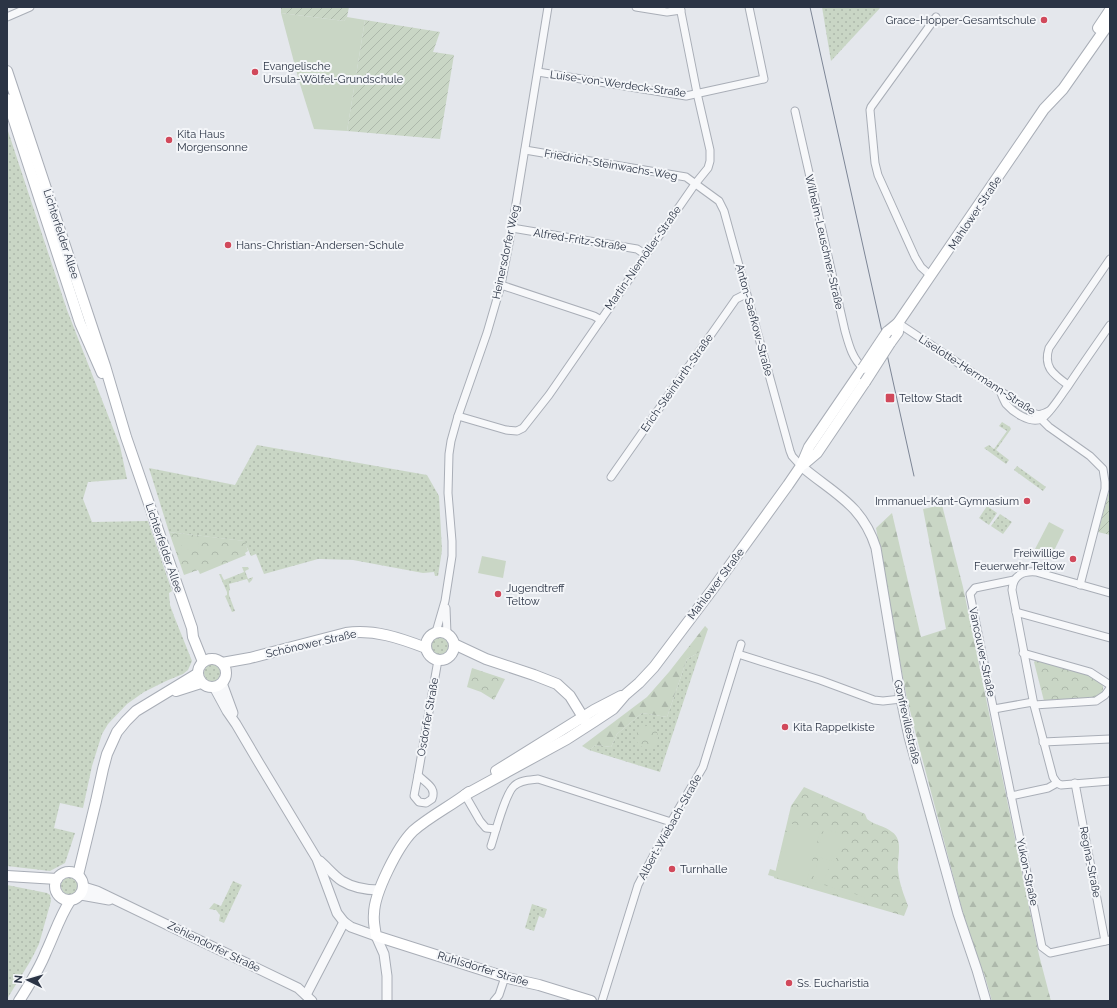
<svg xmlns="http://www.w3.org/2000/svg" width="1117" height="1008" font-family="Raleway,sans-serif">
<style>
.grass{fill:url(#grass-dots)}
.forest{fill:url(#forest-firs)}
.park{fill:url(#park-crowns)}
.garden{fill:url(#garden-furrows)}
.pitch{fill:#c9d6c5}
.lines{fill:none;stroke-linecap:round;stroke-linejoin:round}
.minor-casing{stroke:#a9aeb7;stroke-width:9}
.tertiary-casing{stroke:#a9aeb7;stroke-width:11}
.secondary-casing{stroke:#a9aeb7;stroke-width:12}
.minor{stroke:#f7f8fa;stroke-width:7}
.tertiary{stroke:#f7f8fa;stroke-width:9}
.secondary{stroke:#fff;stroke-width:10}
.tram{stroke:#7d8696;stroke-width:1}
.secondary-bridge-casing{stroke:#a9aeb7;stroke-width:12;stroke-linecap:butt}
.secondary-bridge{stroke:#fff;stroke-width:10}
.poi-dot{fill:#d1495b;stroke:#f4f6f9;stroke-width:1.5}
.labels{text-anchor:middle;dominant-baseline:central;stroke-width:4;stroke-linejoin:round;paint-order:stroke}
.poi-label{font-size:11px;fill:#2b3445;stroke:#f4f6f9;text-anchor:start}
.street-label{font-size:11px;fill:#2b3445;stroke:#f4f6f9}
</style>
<defs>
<pattern id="grass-dots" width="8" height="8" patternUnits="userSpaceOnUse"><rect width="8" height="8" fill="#c9d6c5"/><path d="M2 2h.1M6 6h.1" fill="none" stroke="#adb8ab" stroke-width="1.8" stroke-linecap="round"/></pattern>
<pattern id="forest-firs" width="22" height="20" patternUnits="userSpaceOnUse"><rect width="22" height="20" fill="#c9d6c5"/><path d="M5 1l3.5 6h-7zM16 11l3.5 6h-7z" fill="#adb8ab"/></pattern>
<pattern id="park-crowns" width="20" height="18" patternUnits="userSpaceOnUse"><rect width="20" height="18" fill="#c9d6c5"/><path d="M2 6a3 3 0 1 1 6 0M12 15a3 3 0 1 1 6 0" fill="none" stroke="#adb8ab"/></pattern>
<pattern id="garden-furrows" width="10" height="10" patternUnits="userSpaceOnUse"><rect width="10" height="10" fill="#c9d6c5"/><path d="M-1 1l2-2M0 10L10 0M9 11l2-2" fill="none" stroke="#adb8ab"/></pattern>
</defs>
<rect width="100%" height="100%" fill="#e4e7ec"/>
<g class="grass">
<path d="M822,7H881L831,61Z"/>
<path d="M7,128L67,310L120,446L127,479L88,482L83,499L92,522L148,521L172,591L169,593L170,605L174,616L192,661L188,670L183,674L166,681L144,692L127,704L108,724L102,734L92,766L83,808L60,803L54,828L75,833L65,863L50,871L7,866Z"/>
<path d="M1002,422L1010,427L1011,429L996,450L1009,460L1006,464L984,448L989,445L994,449L1007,431L999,426Z"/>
<path d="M257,445L427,475L439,496L442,550L438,576H435L434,572L423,573L353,560L318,559L264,574L256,554L251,556L244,541L169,532L149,468L235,485Z"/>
<path d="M1017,466L1046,487L1043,491L1014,470Z"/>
<path d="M987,506L997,513L989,525L979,518Z"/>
<path d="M1000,514L1012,522L1003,534L991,526Z"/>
<path d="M242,567H248L249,569L245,571L248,579L253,577L252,580L249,583L247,579L229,584L230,589L229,591V595L235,611L232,612L225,596L227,595V592L219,574H221L224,580L244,572Z"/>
<circle cx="440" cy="646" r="9"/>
<path d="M700,652L660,772L589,750L596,745L611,747L617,734L642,713L667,717L687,659Z"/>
<circle cx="213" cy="673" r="9"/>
<circle cx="70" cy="886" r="9"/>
<path d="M233,881L242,885L224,923L219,921L220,915L216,910L209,909L214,903L221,906Z"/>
<path d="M7,885L47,893L50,895L51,901L39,944L31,960L7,999Z"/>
<path d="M532,904L547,909L544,918L539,916L534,931L525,928Z"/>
</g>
<g class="forest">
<path d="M942,505L963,587L1039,955L1051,1001H992L984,973L980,970L963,913L916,735L906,694L876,528L892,513L921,637L946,629L923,509Z"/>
<path d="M705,626L708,629L700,652L687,659L667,717L642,713L617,734L611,747L596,745L589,750L582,746L647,697L669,672Z"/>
</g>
<g class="park">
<path d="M169,532L245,541L248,551L245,553L246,555L200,574L198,570L184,575Z"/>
<path d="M1036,660H1039C1054,664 1095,672 1102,684C1104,687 1103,690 1102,694L1092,698L1044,701L1034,662Z"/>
<path d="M472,668L505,679L494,700L481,692L467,687Z"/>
<circle cx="647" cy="737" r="11"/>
<path d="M804,787L865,814L867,819C874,825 885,826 892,832C904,840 897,858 898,870C899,883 904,895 908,906L904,916L774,878L791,806Z"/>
</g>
<g class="garden">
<path d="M281,7H349L347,17L344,21L281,13Z"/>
<path d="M365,20L440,32L433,52L454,55L440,139L347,131Z"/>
<path d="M1110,488V535L1098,532Z"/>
</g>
<g class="pitch">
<path d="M281,13L344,21L347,17L365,20L347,131L314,129L299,81Z"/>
<path d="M1049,522L1064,530L1050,559L1034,551Z"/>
<path d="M183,538L199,540L198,551L181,549Z"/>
<path d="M482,556L506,561L503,578L478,573Z"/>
<path d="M789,823L820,832L807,880L865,897L863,902L768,875L770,869L776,871Z"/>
<path d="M824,829L843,834L835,862L816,856Z"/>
<path d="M818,860L830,863L824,882L813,879Z"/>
</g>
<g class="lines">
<defs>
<g id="minor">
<path d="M636,7L667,12L681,10"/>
<path d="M7,17L30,7"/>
<path d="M538,72L686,96L764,79L749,7"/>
<path d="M795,111L845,331C849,345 852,358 863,368"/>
<path d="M525,150L686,177L719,201L724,211L790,451L792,456L801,466"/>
<path d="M512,228L637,249L646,255"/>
<path d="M931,276L921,267L915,257L878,175L875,163L870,110L871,107L936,17"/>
<path d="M501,285L594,316L601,320"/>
<path d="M898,323L1033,413C1039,416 1043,414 1049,411"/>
<path d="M1068,385C1053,374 1043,367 1049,348L1110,259"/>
<path d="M1001,393C1002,397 1004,400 1006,404C1013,412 1030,424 1041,419C1050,414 1061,395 1068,386C1082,365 1096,345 1110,325"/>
<path d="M458,416L506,430L517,431L523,428L549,395L695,184L708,168L710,161V150L697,93L680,7"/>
<path d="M1041,419L1049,427L1090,456L1103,469L1105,482V489L1080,585"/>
<path d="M611,477L736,299L746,294"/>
<path d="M1014,580L975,588L970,594L1042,947L1050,953L1110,940"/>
<path d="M446,608L447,634"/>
<path d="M1016,612L1110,638"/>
<path d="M436,632L445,601L452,556V541L448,493L449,454L451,441L458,416L487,333L501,285L512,228L548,7"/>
<path d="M1023,653L1090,672L1110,685"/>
<path d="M738,654L820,680L874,700L883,701L901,699"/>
<path d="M1034,705L1096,701L1105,695L1110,688"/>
<path d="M994,709L1033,702"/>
<path d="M1043,742L1110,739"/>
<path d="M418,775L438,660"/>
<path d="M418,775C425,783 437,787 432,799L426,803L419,802L414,796Z"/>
<path d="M1057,783L1053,777L1034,705L1012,590C1013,575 1023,571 1036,572L1110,593"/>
<path d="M1057,783L1061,785L1110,781"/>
<path d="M1075,783L1105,941"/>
<path d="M465,795L480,821L486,828L496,829"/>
<path d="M1011,796L1048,788L1057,783"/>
<path d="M491,846C495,834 505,794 514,786C520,780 530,780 538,779L671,822"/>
<path d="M494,1001L499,995L505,977"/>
<path d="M602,1001L638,885L671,822L703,767L741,644"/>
</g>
<g id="tertiary">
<path d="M801,466C834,494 862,504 876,548L901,699L909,737L958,914L977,970L986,1001"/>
<path d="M222,683L233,713"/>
<path d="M214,687L227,711L236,724L259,763L317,859L337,913L344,922L351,927L376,936L384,954L387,976V1001"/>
<path d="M320,861C327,867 334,876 342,881C352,887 367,890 379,890"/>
<path d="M84,887L97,891L298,988L312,1001"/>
<path d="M81,895L109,900"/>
<path d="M306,995L344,922"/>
</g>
<g id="secondary">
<path d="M1098,28L1110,10"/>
<path d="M7,71L105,366L126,437L192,628L193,637L203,662"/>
<path d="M7,99L80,323L102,373"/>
<path d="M887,332L898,323L1044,109L1063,89L1110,22"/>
<path d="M890,343L898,332V323"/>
<path d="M804,464L817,453L865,382"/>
<circle cx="440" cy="646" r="14"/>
<path d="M454,644L486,659L534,675L557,684L570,696L586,722"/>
<circle cx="212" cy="673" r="14"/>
<path d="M222,663L250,658L346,633C374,629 400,638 426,648"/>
<path d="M176,691L201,683"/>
<path d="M496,771L594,710L621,696"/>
<path d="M469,792C451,806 430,816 413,831C398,846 374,893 374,914C373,921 375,929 376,936L508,978L539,985L591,1001"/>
<path d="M465,795L567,739L595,721L613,709L625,695L639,683L654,667L712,590L788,485L801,466L809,447L863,368"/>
<circle cx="69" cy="886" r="14"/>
<path d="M78,875L96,801L103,769L107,754L117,732L126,721L136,711L197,674"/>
<path d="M7,876L57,879"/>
<path d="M19,1001C29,985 39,970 46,952C54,935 60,916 70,901"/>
</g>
</defs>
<use href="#minor" class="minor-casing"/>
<use href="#tertiary" class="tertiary-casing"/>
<use href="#secondary" class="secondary-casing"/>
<use href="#minor" class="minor"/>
<use href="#tertiary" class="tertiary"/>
<use href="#secondary" class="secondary"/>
<path class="tram" d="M810,7L914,476"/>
<defs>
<g id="secondary-bridge">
<path d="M863,368L887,332"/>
<path d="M865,382L890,343"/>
</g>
</defs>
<use href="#secondary-bridge" class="secondary-bridge-casing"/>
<use href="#secondary-bridge" class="secondary-bridge"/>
</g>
<g class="poi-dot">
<circle cx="1044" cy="20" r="4"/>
<circle cx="255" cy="72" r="4"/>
<circle cx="169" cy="140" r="4"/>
<circle cx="228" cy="245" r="4"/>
<rect x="885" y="393" width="10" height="10" rx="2"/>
<circle cx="1027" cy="501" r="4"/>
<circle cx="1073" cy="559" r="4"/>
<circle cx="498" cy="594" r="4"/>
<circle cx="785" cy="727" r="4"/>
<circle cx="672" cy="869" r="4"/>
<circle cx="789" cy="983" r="4"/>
</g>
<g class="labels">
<g class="poi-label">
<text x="1036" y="20" text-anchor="end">Grace-Hopper-Gesamtschule</text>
<text x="263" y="66">Evangelische<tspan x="263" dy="13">Ursula-Wölfel-Grundschule</tspan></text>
<text x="177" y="134">Kita Haus<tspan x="177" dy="13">Morgensonne</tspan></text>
<text x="236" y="245">Hans-Christian-Andersen-Schule</text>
<text x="899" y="398">Teltow Stadt</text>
<text x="1019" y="501" text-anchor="end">Immanuel-Kant-Gymnasium</text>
<text x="1065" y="553" text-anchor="end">Freiwillige<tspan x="1065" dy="13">Feuerwehr Teltow</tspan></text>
<text x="506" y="588">Jugendtreff<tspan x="506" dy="13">Teltow</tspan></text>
<text x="793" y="727">Kita Rappelkiste</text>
<text x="680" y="869">Turnhalle</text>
<text x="797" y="983">Ss. Eucharistia</text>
</g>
<g class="street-label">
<text transform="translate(618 84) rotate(8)">Luise-von-Werdeck-Straße</text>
<text transform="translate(611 165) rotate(10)">Friedrich-Steinwachs-Weg</text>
<text transform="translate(975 213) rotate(-56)">Mahlower Straße</text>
<text transform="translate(61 234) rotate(72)">Lichterfelder Allee</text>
<text transform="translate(580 240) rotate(9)">Alfred-Fritz-Straße</text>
<text transform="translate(824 242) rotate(77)">Wilhelm-Leuschner-Straße</text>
<text transform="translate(506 252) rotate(-78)">Heinersdorfer Weg</text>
<text transform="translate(643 258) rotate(-55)">Martin-Niemöller-Straße</text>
<text transform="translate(754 320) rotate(75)">Anton-Saefkow-Straße</text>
<text transform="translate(977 375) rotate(33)">Liselotte-Herrmann-Straße</text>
<text transform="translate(677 383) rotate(-55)">Erich-Steinfurth-Straße</text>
<text transform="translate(164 548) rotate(71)">Lichterfelder Allee</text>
<text transform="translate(716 584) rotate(-53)">Mahlower Straße</text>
<text transform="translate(311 644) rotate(-13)">Schönower Straße</text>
<text transform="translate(982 652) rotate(78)">Vancouver-Straße</text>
<text transform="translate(428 717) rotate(-80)">Osdorfer Straße</text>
<text transform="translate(907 722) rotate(77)">Gonfrevillestraße</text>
<text transform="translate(670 827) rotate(-61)">Albert-Wiebach-Straße</text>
<text transform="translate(1090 862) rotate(79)">Regina-Straße</text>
<text transform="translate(1027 872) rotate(78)">Yukon-Straße</text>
<text transform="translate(214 947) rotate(26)">Zehlendorfer Straße</text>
<text transform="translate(483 969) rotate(17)">Ruhlsdorfer Straße</text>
</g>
</g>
<rect width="1117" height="1008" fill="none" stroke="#2b3445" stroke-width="16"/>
<g transform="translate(28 980) rotate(275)" stroke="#f4f6f9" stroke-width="3" paint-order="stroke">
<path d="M0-3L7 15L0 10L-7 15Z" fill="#2b3445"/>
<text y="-6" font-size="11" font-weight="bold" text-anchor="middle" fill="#2b3445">N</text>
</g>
</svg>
